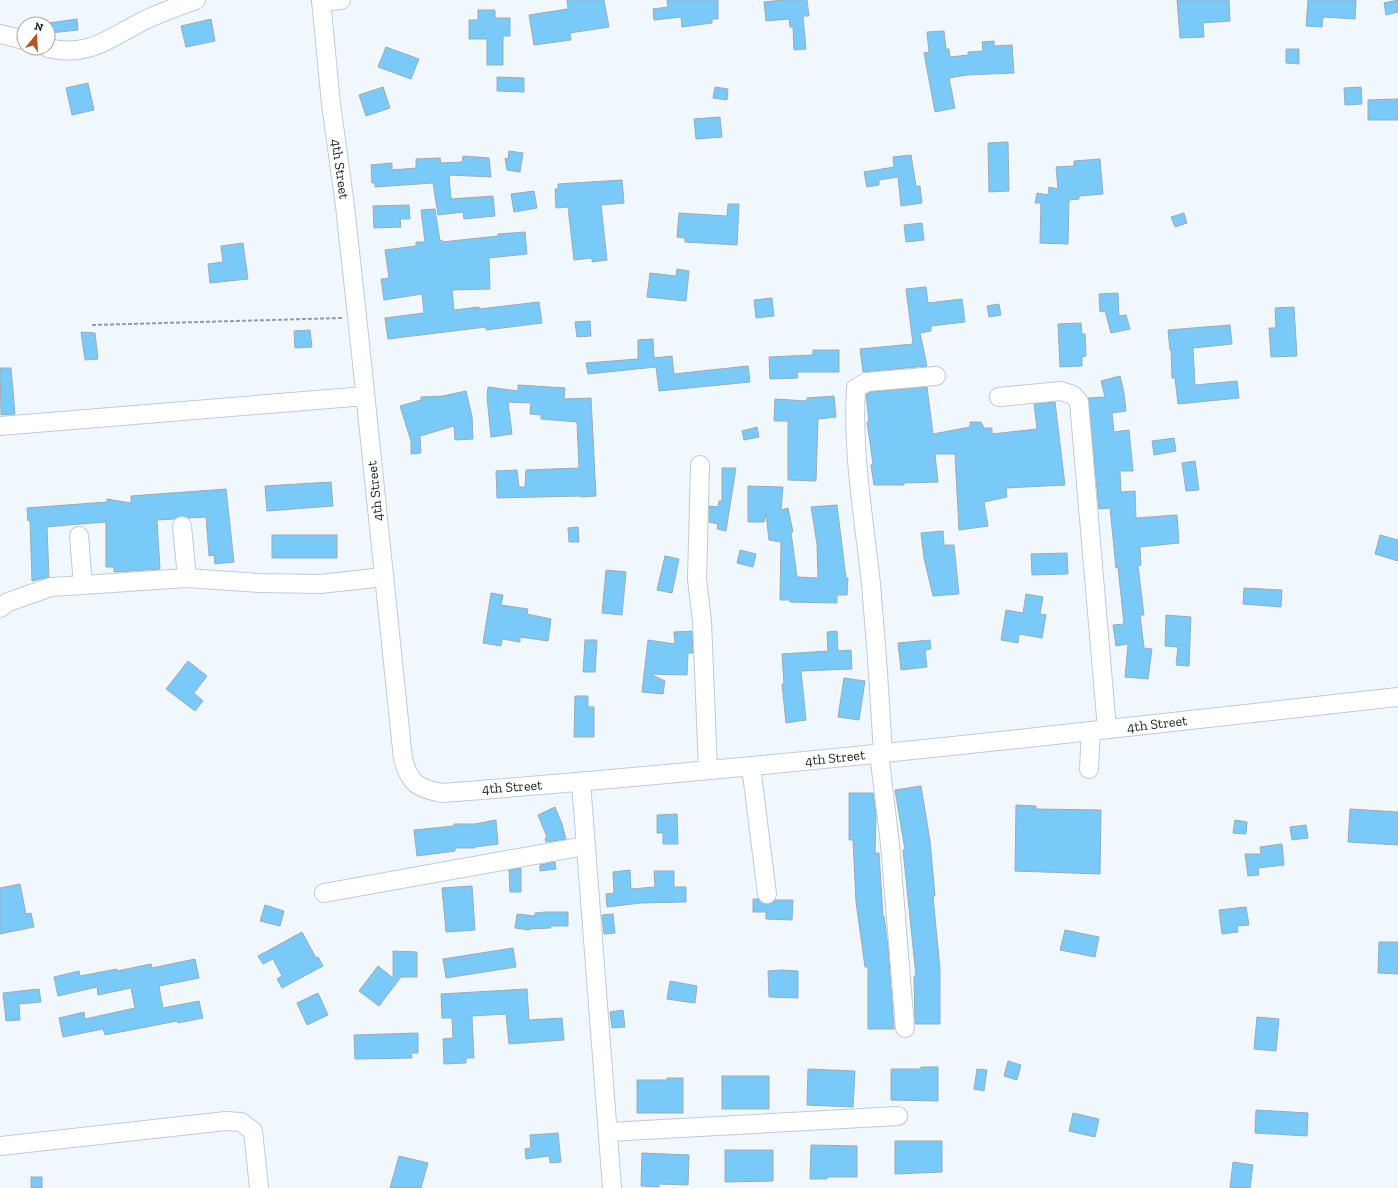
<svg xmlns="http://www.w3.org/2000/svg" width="1398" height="1188" font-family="'Zilla Slab',serif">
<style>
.building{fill:#79caf8;stroke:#9babb5}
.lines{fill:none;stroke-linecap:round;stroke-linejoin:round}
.minor-casing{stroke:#bccdd8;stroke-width:20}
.path{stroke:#969da2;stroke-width:2;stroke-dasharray:4 2;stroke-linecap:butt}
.minor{stroke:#fff;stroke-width:18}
.labels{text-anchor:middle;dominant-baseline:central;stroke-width:3;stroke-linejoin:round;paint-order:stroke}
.street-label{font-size:14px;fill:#1c2226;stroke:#fff}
</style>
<rect width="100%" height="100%" fill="#f1f8fd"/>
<g class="building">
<path d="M567,0H604L609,27L570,33L571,40L534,45L529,15L568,9Z"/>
<path d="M667,0H718V19H712V23L682,27L681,17L654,20L653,9L668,7Z"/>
<path d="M783,0H807L809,16H803L806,49L794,50L793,27H790L789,19L766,21L764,2Z"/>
<path d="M1177,0H1229L1230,21L1203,23L1204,37L1180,38Z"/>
<path d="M1308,0H1356L1355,19L1323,17L1322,27L1306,26Z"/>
<path d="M1398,0V12L1386,15L1384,3Z"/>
<path d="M478,10H495V18H510V36H503V65H487V39H469V20H478Z"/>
<path d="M77,19L78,30L50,33L49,23Z"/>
<path d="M211,19L215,41L186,47L181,26Z"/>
<path d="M944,31L946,49H949L950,57L968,55V52L983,51L982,42L994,41V46L1012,45L1014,73L967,75L949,78L955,108L935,112L924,53L929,52L927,32Z"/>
<path d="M386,47L419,59L411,79L378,67Z"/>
<path d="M1286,49H1299V64L1286,63Z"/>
<path d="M497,77L524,78V92L497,91Z"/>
<path d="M88,83L94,110L72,115L66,88Z"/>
<path d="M383,87L390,108L366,116L359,95Z"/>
<path d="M715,87L728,89L727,100L713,98Z"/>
<path d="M1361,87L1362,104L1345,105L1344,88Z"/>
<path d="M1398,99V120H1368V100Z"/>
<path d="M720,117L722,137L696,139L694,119Z"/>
<path d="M1008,142L1009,191L989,192L988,143Z"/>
<path d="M509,151L523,153L520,172L507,170L505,158L508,159Z"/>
<path d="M911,155L916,186H920L922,203L901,206L898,177L879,180V185L867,187L864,172L894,167L893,157Z"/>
<path d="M463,156L489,158L491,177L449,175L451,199L493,196L495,216L464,219L463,212L438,215L433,183L375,187V183H372L371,165L392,163V170L416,168V159L440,158L441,163L462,162Z"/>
<path d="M1100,159L1103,194L1079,196V199L1069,200L1068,244L1040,243L1041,203H1035L1037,193L1048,195L1049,187L1058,189L1056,167L1074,166V161Z"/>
<path d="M622,180L624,203L601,205L607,260L592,262V258L574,260L568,207L556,208L555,189H558V184Z"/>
<path d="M534,191L537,208L514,212L511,194Z"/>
<path d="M728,204H739L737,245L685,242V238L677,237L679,213L727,216Z"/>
<path d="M409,205L410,219H400L401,227L374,228L373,206Z"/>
<path d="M435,209L440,241L442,240V242L498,236V234L525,232L527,254L489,258L490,289L452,290L454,310L479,307V309L539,302L542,323L486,330V327L388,339L385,318L424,313L422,294L384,300L381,279L389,278L385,250L416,246V242H425L421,210Z"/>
<path d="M1184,213L1187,223L1175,227L1171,217Z"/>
<path d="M922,223L924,240L906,242L904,225Z"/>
<path d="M243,243L248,279L210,283L208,264L223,262L221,246Z"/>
<path d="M677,269L689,271L686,301L647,297L650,273L676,276Z"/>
<path d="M926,287L928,303L962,299L965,322L931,326V331L920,333L927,366L863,372L860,349L913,344L906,289Z"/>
<path d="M1118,293L1119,316L1126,315L1130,329L1111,333L1105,311L1100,312L1099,294Z"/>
<path d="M772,298L774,316L756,318L754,300Z"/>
<path d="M999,304L1001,315L989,317L987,306Z"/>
<path d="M1294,307L1297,356L1271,357L1269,328H1276L1275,308Z"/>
<path d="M590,321L591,336L577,337L575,322Z"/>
<path d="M1081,323L1082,334H1085L1086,356L1082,357V366L1060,367L1058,324Z"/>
<path d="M1230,325L1232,344L1193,348L1195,385L1237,381L1239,398L1178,404L1175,378H1172L1171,350H1170L1168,330Z"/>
<path d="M310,330L312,347L295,348L294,331Z"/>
<path d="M81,332L95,333L98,359L85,360Z"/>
<path d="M653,339L654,358L672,356L674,374L748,366L750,382L659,391L656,367L588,374L586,363L638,359V340Z"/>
<path d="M813,350H839V372H797L798,378L770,379L769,357L813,355Z"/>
<path d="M0,368H11L15,414L1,415Z"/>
<path d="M1120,376L1124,393L1126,411L1112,413L1114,432L1129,430L1133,471H1120L1121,492L1135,491L1136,518L1177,515L1179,543L1140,547L1141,565L1138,566L1144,615H1140L1144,648L1152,649L1148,679L1125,677L1128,644L1116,646L1113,625L1124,624L1118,567L1116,568L1110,508L1099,509L1088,398L1105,397L1101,381Z"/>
<path d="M518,385L565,388L564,399L591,398L596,496L581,497V496L497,498L496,471L517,470L519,487H525L526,470L579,468L577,422L541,419V415L530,414L531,403L508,402L512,434L491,437L487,397L488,387L518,391Z"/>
<path d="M927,387L933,434L970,427V422H981L984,428H992V434L1037,429L1034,404L1055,402L1065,485L1006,488L1007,497L984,502L988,526L959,530L955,454H935L938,482L904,483V485H874L871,465L873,464L867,422H869L866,394L870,392Z"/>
<path d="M466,391L472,416L473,439L455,440L454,426L420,436L421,453L411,454V441L400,406L421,400V397L443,396Z"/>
<path d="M834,396L836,417L818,419L816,481L788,480V421H774L775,399L807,401V398Z"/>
<path d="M757,427L759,437L744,440L742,431Z"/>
<path d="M1174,438L1176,451L1154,455L1152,441Z"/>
<path d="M1195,461L1199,490L1186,491L1182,463Z"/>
<path d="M722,468H736L726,531L717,529L718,524L709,522V506L718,507L719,501H722Z"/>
<path d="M331,482L333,506L267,511L265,486Z"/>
<path d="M748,486L783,487L781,510L788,508L793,532H791L797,577L818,578L817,544L811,507L837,505L846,578H848L847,595H837V603L790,602V600H780L781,542L769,540L766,513L764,522H748Z"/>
<path d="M226,489L234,562L215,564L214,555L209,556L206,517L189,518L181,516L174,519L157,520L160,569L114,572V567H106V522L68,525L47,527L49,577L32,581L30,520L28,521L27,508L107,502V499L131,503V496Z"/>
<path d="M578,527L579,542H569L568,528Z"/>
<path d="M943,531L944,545H954L959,594L933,596L924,558L921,533Z"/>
<rect x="272" y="535" width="65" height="23"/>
<path d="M1380,535L1398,540V561L1375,554Z"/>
<path d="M740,550L756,554L753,567L737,563Z"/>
<path d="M1067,553L1068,574L1032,575L1031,554Z"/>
<path d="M665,556L679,559L672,593L657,590Z"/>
<path d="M606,570L626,572L622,615L602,613Z"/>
<path d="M1244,588L1282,590L1281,607L1243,604Z"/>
<path d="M491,593L503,595L501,605L528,609L527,614L551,619L548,641L520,637V642L502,639L501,646L483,643Z"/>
<path d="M1026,594L1043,597L1040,614L1046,615L1042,638L1019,634L1018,643L1001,640L1006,610L1023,613Z"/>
<path d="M1166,615L1191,617L1189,666L1176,665L1178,647L1165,646Z"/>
<path d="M692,631L693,653H688L687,675L650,674L665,681L663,694L642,692L648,640L675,644L674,632Z"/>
<path d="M837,631L838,651L851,650L852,669L801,671L806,720L786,723L782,684H784L782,654L828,651L827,632Z"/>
<path d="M585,640H597L595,672H583Z"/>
<path d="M930,640L931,649L925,650L927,667L901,670L898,643Z"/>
<path d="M188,661L207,676L194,693L203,701L195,711L166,689Z"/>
<path d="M844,678L865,681L859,720L838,717Z"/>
<path d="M575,696H588V707H594V737H574Z"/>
<path d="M921,786L930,841L935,896H933L940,969V1024H915L914,976H916L903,850H905L895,790Z"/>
<path d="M849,793H873L876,814L875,853H879L883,916H884L888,947L894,1029H868V967H865L856,902L853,840H849Z"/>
<path d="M1016,805L1036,806V809L1101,810L1100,874L1015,871Z"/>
<path d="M555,807L562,824L566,839L546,842L545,838L547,837L538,815Z"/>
<path d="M1350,809L1398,812V845L1348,842Z"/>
<path d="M677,814L678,844H663V833H657V815Z"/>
<path d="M496,820L498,844L475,847V848H455V851L417,856L414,830L454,826V824H475Z"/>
<path d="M1235,820L1247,822L1246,834L1233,833Z"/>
<path d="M1306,825L1308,838L1292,840L1290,827Z"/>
<path d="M1282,844L1284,865L1258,868L1259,875L1248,876L1245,854H1261L1260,847Z"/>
<path d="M555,862L556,869L540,871V865Z"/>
<path d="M521,868V892H510L509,870Z"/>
<path d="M630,870L631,889L655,887L654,871H674V887H686V902L641,903L607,907L606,894L614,893L613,872Z"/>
<path d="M20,884L26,914L31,913L34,927L0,934V888Z"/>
<path d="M472,886L475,930L446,932L442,888Z"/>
<path d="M753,899H758L763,903L768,904L773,903L775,900H793L792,920L766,919V912H753Z"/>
<path d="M265,905L284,911L280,926L260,921Z"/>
<path d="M1246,907L1249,925L1237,926L1238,932L1222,934L1219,910Z"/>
<path d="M545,912H568V926H550L551,928L530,929L529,930L515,928L517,914L535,916V913Z"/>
<path d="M613,914L615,933L604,934L602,915Z"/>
<path d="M1065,930L1099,937L1095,957L1060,950Z"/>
<path d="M302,932L316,958L318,957L323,966L282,988L277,979L282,976L273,959L263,964L258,956Z"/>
<path d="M1379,942H1398V974L1378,973Z"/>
<path d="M513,948L516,967L446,978L443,959Z"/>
<path d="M393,951L417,952V977H401L379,1006L359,991L378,966L393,978Z"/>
<path d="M195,959L199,978L159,986L163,1008L199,1001L203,1018L178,1023L177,1021L105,1035L103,1029L63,1037L59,1018L84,1012L85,1019L135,1008L131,988L98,995L97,987L58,996L54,977L79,971L80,976L117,969V971L151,964L152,968Z"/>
<path d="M782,970L798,971V998L769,997L768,971Z"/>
<path d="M670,981L697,986L695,1003L667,999Z"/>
<path d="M39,989L41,1002L19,1004L20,1020L6,1021L3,993Z"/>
<path d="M527,989L529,1020L562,1018L564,1040L509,1044L506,1014L472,1016L474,1058H466V1063L444,1064L443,1039L453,1038L452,1018H442L441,994Z"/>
<path d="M318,993L328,1015L307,1025L297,1003Z"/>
<path d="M623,1010L625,1027L612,1028L610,1012Z"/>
<path d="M1257,1017L1279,1019L1276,1051L1254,1049Z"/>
<path d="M418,1033V1053H411L412,1058L355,1059L354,1035Z"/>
<path d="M1008,1061L1021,1065L1017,1080L1004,1076Z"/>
<path d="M921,1067H938V1101L891,1100V1069H921Z"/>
<path d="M808,1069L855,1071L853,1107L807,1105Z"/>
<path d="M977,1069L987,1070L984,1091L974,1089Z"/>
<rect x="722" y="1076" width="47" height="33"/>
<path d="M667,1078H683V1113H637V1080H667Z"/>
<path d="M1256,1110L1308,1113L1307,1136L1255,1133Z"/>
<path d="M1073,1113L1099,1119L1095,1137L1069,1131Z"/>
<path d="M558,1133L561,1162L550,1163L549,1156L526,1159L525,1149L531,1148L530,1135Z"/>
<path d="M895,1141H942V1172L895,1174Z"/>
<path d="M811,1145L857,1146V1177H827V1179H810Z"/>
<path d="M725,1150H773V1181L725,1182Z"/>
<path d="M642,1153L689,1155L688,1185L659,1184V1187L641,1186Z"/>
<path d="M399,1156L428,1163L421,1188H390Z"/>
<path d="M1233,1162L1253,1165L1250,1188H1230Z"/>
<rect x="31" y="1177" width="11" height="11"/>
</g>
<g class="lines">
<defs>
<g id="minor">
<path d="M321,0L331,104L345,206L360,344L403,759C410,784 418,789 443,793C659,776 875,755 1091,731C1194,720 1296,708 1398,697"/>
<path d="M321,2L341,0"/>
<path d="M0,34L24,40"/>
<path d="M48,48C89,58 111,37 145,20C162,12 179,6 196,0"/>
<path d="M999,397L1061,391L1073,395L1079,402L1107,729"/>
<path d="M0,426L365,396"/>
<path d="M700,465L697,579L702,621L708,770"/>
<path d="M182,526L187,578"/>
<path d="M79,536L83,585L187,578L259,583L320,584L384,577"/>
<path d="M0,608L8,602L51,587L83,585"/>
<path d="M879,753L890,844L905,1028"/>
<path d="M883,753C880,696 876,640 871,584C864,519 852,453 856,388L867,382L936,376"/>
<path d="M751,766L767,894"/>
<path d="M1089,769L1091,731"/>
<path d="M581,782L612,1188"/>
<path d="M324,893L585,846"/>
<path d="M608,1132L898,1116"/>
<path d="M0,1146L226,1121L241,1122L253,1131L259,1188"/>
</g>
</defs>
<use href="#minor" class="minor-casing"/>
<path class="path" d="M92,325L342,318"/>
<use href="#minor" class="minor"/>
</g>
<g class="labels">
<g class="street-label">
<text transform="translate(340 169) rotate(82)">4th Street</text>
<text transform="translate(375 491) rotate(-96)">4th Street</text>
<text transform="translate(1157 724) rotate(-7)">4th Street</text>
<text transform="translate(835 758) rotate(-6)">4th Street</text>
<text transform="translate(512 787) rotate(-4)">4th Street</text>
</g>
</g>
<g transform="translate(36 36) rotate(18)"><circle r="19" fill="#ffffff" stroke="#a4a7a8"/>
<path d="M0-3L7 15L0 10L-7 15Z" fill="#b75320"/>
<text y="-6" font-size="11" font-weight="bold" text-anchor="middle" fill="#1c2226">N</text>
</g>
</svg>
